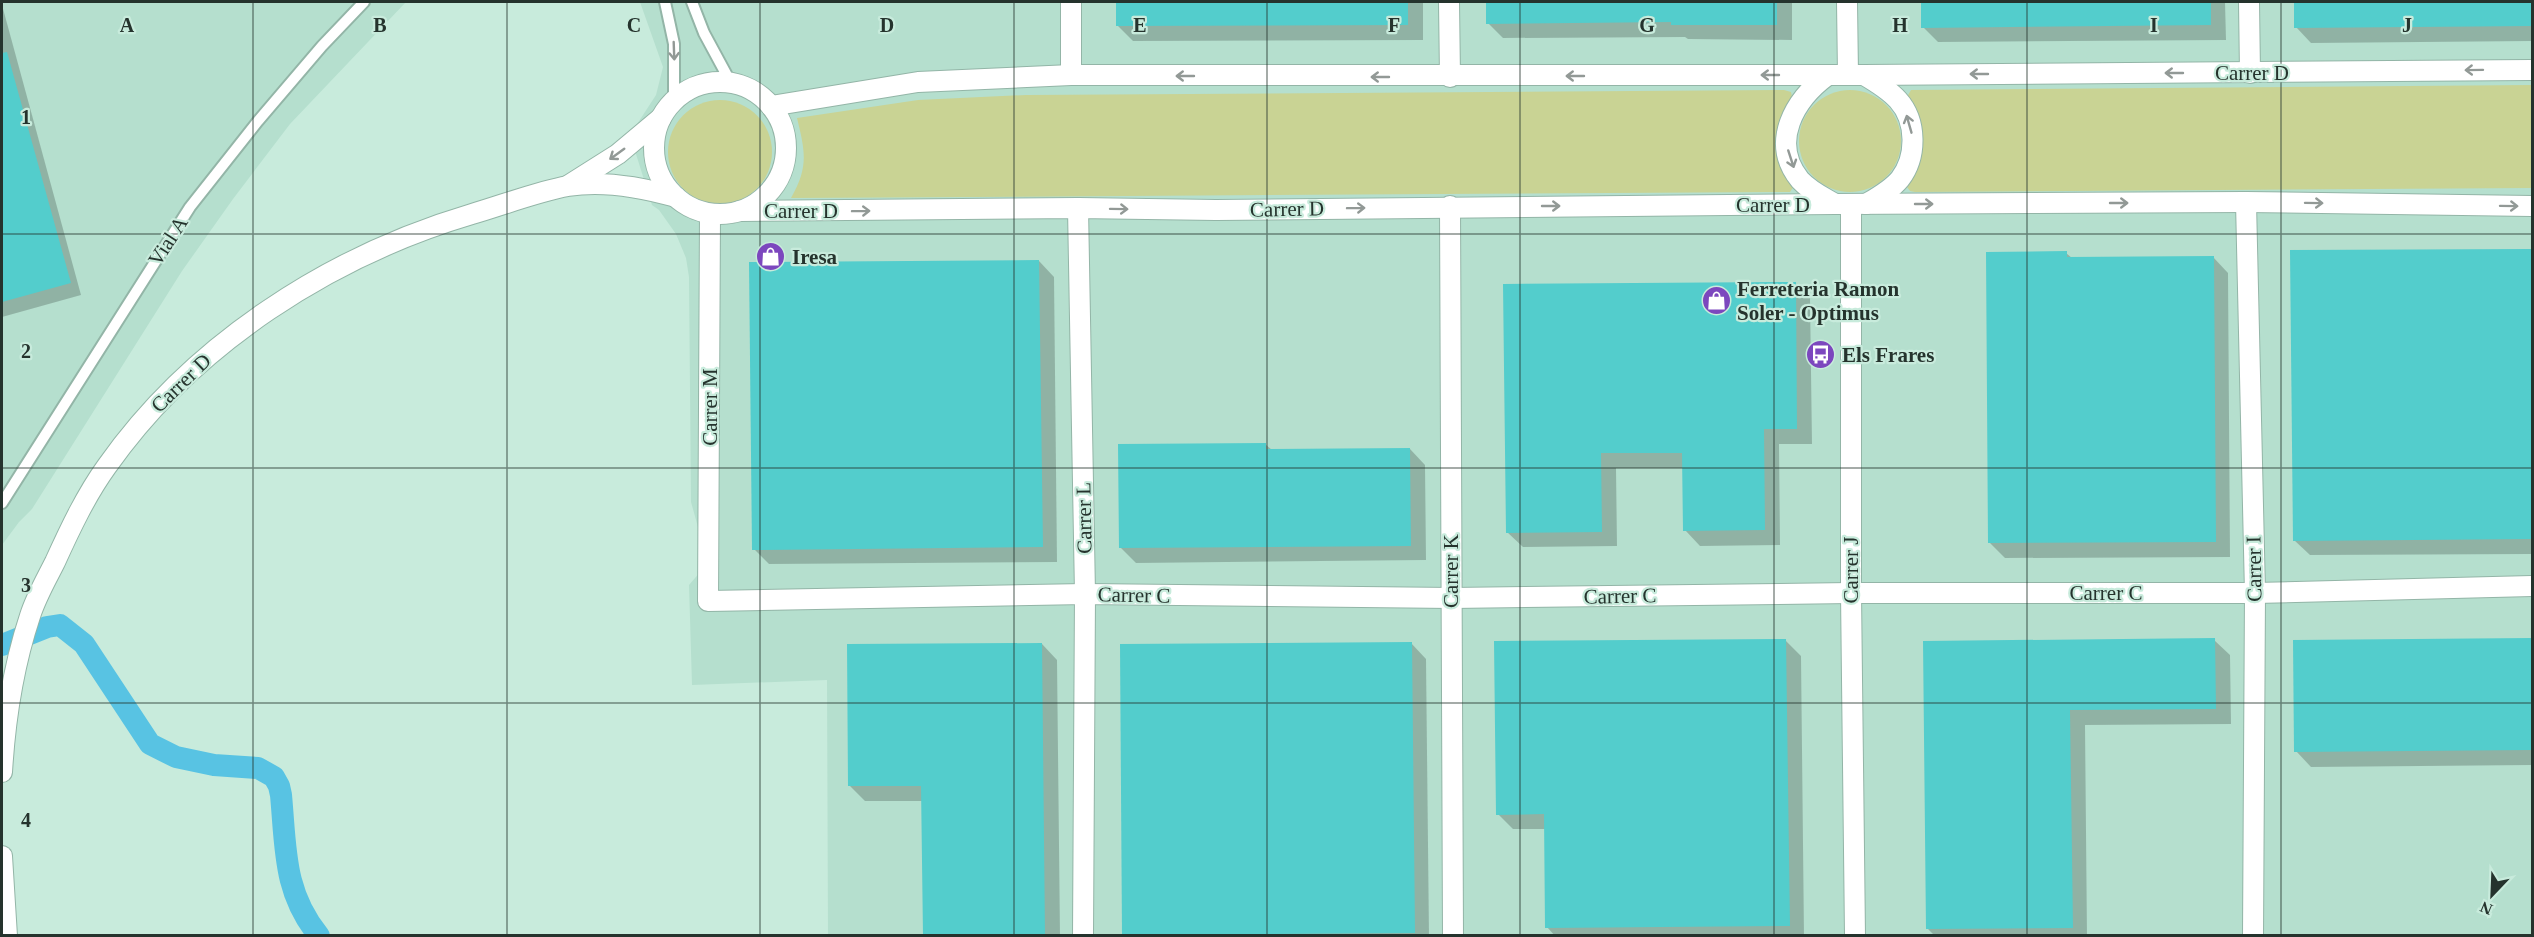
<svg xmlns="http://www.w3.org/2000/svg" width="2534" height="937" font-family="'Times New Roman',serif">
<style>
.built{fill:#b5dfce}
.green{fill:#c9d394}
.shadow{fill:#0003}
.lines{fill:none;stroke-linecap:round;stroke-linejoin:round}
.canal{stroke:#58c3e3;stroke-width:22}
.building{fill:#53cdcc}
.service-casing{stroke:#93b5a7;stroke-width:14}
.minor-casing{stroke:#93b5a7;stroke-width:22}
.service{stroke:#fff;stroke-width:10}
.minor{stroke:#fff;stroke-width:20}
.oneway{stroke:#929996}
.grid{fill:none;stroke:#25332d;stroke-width:1.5;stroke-opacity:0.55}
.labels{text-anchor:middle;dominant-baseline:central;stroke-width:4.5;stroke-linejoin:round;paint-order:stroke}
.street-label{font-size:21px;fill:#25332d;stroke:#c8ebdc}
.poi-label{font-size:21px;font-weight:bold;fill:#25332d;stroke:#c8ebdc;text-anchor:start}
.grid-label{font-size:20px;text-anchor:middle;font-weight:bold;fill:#25332d;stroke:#c8ebdc;stroke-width:4.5;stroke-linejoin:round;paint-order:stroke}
</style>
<rect width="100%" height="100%" fill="#c8ebdc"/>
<g class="built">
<path d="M2,2H406L290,124L233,199L182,271L32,509L19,522L2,545Z"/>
<path d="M640,2H2532V935H828L827,680L692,685L689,585L708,563L691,502L689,277L686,258L676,234L659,210L652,205L630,135L656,95L663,67Z"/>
</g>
<g class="green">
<path d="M2532,85V188L1915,192L1910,191L1907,187V97L1911,90Z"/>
<path d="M1784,90L1791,92L1792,97L1783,113L1779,125L1794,186L1790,192L791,198C809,167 805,151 797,118L918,100L1026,95Z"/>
<circle cx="1850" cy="141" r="51"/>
<circle cx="720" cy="152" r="52"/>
</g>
<g class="shadow">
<path d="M1118,2H1423V40L1133,41L1118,26Z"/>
<path d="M1487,2H1792V40L1688,39L1685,37L1503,38L1488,23Z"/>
<path d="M1922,2H2225L2226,40L1938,42L1923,27Z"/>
<path d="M2295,2H2532V41L2311,43L2296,27Z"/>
<path d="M2,5L81,295L2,317Z"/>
<path d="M2532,250V554L2310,555L2294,540L2292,252Z"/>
<path d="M2066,253L2072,258L2213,257L2228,273L2230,557L2005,558L1990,543Z"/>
<path d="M1039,261L1054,277L1057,562L769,564L754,549Z"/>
<path d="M1795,283L1810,298L1812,444H1779L1780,545L1700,546L1685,530L1684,468H1616L1617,546L1523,547L1507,532Z"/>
<path d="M1265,444L1272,450L1410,449L1425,465L1426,560L1136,563L1120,547Z"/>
<path d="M2532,639V765L2311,767L2296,751L2295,641Z"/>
<path d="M2214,640L2230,655L2231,724L2085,725L2087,936H1935L1928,929L1925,642Z"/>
<path d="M1786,641L1801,656L1804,936H1555L1547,927L1546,829H1513L1498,814Z"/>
<path d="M1411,643L1426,659L1429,936H1125Z"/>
<path d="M1042,644L1057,660L1060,936H924L923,801H865L850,786Z"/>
</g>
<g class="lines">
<path class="canal" d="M2,645L47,627L60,625L84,644L150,744L176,757L214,765L258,768L274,777L279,786L281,795C286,848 283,892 319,936"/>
</g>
<g class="building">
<path d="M1116,2H1408V25L1116,26Z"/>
<path d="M1486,2H1777V25H1671V22L1486,24Z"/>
<path d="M1921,2H2211V25L1921,28Z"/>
<path d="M2294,2H2532V26L2294,28Z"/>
<path d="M7,52L71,283L2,302V53Z"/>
<path d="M2532,249V539L2293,541L2290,250Z"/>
<path d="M2067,251V257L2214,256L2216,542L1988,543L1986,252Z"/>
<path d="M1039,260L1043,547L752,550L749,262Z"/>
<path d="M1796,282L1797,429H1764L1765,530L1683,531L1682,453H1601L1602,532L1506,533L1503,284Z"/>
<path d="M1266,443V449L1410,448L1411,546L1119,548L1118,444Z"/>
<path d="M2215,638L2216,709L2070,710L2073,928L1926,929L1923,641Z"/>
<path d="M2532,638V750L2294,752L2293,640Z"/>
<path d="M1786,639L1790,926L1545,928L1544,814L1496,815L1494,641Z"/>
<path d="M1412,642L1415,933L1122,935L1120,644Z"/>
<path d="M1042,643L1045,936H923L921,786H848L847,644Z"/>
</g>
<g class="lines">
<defs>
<g id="service">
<path d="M665,2L674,44V101"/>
<path d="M692,2L704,33L731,83"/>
<path d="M2,503L190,207L258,121L322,46L364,2"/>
</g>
<g id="minor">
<path d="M1449,2L1450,77"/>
<path d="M1847,2L1848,75"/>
<path d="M2249,2L2250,73"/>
<path d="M1071,75V2"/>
<path d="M1828,75C1795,99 1769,142 1800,180C1810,191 1823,197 1835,204L2246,202L2532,206"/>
<path d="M1864,75L2532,70"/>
<circle cx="720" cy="148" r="66"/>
<path d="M771,106L918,82L1071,75H1864C1876,82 1889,90 1898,100C1917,121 1917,157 1900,179C1891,190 1878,197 1866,204"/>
<path d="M569,185L618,154L661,118"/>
<path d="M2246,202L2255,593L2253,936"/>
<path d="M1851,204V593L1855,936"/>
<path d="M1450,206L1453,936"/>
<path d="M1078,208L1085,594L1083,936"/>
<path d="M740,211L1078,208L1216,210L1835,204"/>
<path d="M710,214L708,601L1085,594L1452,598L1851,593H2255L2532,586"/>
<path d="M2,772C5,722 14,664 30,616C36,597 46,580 55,562C70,529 86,495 107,466C193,344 330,256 472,214C503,205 536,192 568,186C604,180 641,187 676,197"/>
<path d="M2,856L7,936"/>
</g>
</defs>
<use href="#service" class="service-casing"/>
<use href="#minor" class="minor-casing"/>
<use href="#service" class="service"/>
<use href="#minor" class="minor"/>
</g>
<defs><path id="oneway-shaft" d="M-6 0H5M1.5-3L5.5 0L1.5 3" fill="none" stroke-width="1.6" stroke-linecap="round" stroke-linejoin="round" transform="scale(1.5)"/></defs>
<g class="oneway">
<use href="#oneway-shaft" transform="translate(674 51) rotate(88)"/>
<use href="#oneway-shaft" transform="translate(2474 70) rotate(179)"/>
<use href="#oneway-shaft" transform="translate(2174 73) rotate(180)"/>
<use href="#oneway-shaft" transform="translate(1979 74) rotate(180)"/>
<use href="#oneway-shaft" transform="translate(1770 75) rotate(180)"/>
<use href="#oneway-shaft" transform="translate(1185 76) rotate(-180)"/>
<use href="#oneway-shaft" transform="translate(1575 76) rotate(180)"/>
<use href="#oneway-shaft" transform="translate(1380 77) rotate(-180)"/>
<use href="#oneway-shaft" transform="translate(1909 124) rotate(-106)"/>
<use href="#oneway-shaft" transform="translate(617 154) rotate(144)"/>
<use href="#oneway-shaft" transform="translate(1791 159) rotate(72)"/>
<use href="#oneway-shaft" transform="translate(2119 203)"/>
<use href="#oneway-shaft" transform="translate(2314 203) rotate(1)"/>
<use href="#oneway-shaft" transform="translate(1924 204)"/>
<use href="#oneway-shaft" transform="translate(1551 206)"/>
<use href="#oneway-shaft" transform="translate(2509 206) rotate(1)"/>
<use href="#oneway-shaft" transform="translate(1356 208) rotate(-1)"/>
<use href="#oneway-shaft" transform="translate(1119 209) rotate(1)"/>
<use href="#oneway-shaft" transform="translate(861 211) rotate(-1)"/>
</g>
<path class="grid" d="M253,2V936M507,2V936M760,2V936M1014,2V936M1267,2V936M1520,2V936M1774,2V936M2027,2V936M2281,2V936M2,234H2532M2,468H2532M2,703H2532"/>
<defs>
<symbol id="shop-disc" viewBox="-11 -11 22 22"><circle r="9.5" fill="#7c47be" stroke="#c8ebdc"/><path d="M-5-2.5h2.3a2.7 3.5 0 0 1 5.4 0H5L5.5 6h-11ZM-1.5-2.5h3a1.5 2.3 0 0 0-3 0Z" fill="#fff"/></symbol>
<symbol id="bus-disc" viewBox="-11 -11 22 22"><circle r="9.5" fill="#7c47be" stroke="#c8ebdc"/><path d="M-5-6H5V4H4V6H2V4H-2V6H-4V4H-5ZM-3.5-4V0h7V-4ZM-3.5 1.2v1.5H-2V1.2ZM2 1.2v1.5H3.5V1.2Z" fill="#fff"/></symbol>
</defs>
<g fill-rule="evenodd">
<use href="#shop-disc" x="754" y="240" width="33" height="33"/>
<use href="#shop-disc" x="1700" y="284" width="33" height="33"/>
<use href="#bus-disc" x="1804" y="338" width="33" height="33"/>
</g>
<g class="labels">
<g class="street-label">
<text x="2252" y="73">Carrer D</text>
<text x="1773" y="205">Carrer D</text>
<text transform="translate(1287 209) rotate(-1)">Carrer D</text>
<text x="801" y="211">Carrer D</text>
<text transform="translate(168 241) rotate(-57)">Vial A</text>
<text transform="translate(181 383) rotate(-44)">Carrer D</text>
<text transform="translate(710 407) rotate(-90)">Carrer M</text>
<text transform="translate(1084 518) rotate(-91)">Carrer L</text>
<text transform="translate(2254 569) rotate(-91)">Carrer I</text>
<text transform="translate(1851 570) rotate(-90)">Carrer J</text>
<text transform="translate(1451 571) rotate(-90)">Carrer K</text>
<text x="2106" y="593">Carrer C</text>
<text transform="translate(1134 595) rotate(1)">Carrer C</text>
<text transform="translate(1620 596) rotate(-1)">Carrer C</text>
</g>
<g class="poi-label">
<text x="792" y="257">Iresa</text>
<text x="1737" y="289">Ferreteria Ramon<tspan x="1737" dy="24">Soler - Optimus</tspan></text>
<text x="1842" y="355">Els Frares</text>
</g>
</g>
<g class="grid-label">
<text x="127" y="32">A</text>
<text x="380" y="32">B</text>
<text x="634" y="32">C</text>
<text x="887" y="32">D</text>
<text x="1140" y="32">E</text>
<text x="1394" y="32">F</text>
<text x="1647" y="32">G</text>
<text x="1900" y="32">H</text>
<text x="2154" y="32">I</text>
<text x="2407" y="32">J</text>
<text x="26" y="124">1</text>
<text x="26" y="358">2</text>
<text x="26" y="592">3</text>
<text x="26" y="827">4</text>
</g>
<rect width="2534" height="937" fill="none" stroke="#25332d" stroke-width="6"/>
<g transform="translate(2492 895) rotate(203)" stroke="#c8ebdc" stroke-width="4.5" paint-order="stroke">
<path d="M0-4.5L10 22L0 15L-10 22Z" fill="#25332d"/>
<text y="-9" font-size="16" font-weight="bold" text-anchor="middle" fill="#25332d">N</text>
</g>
</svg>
